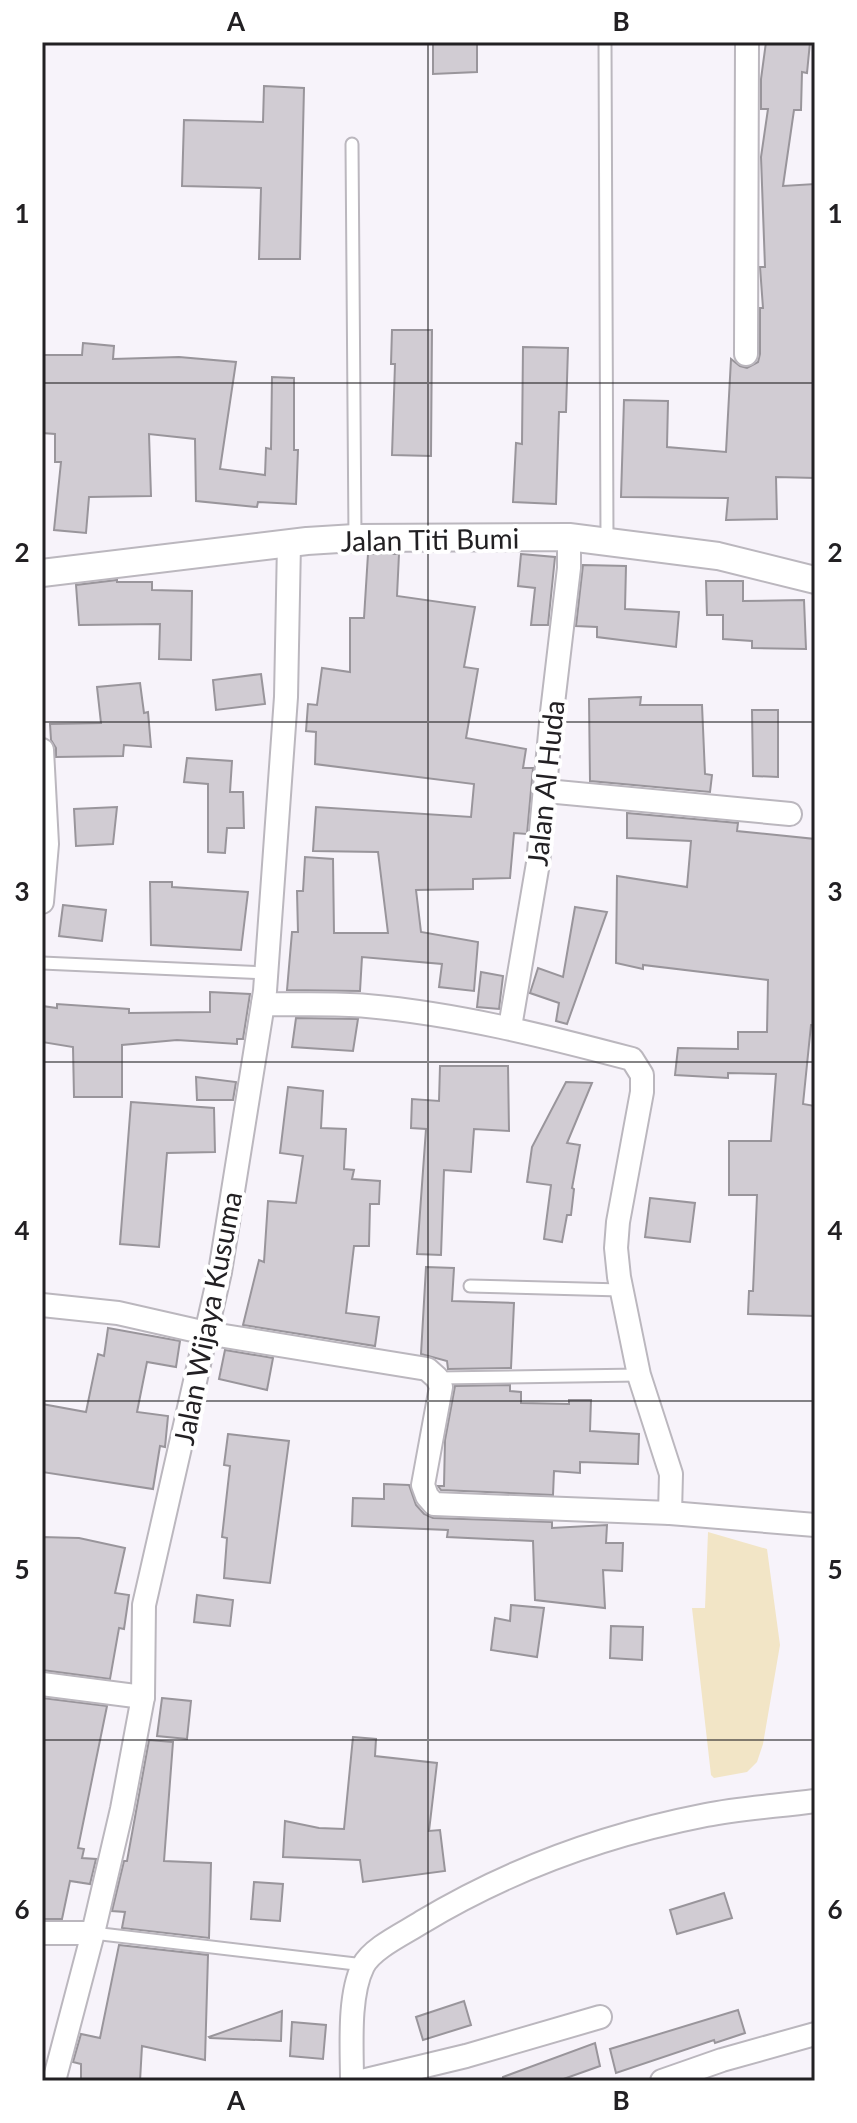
<svg xmlns="http://www.w3.org/2000/svg" width="857" height="2123" font-family="Lato,sans-serif">
<style>
.green{fill:#f2e5c6}
.building{fill:#d1ccd3;stroke:#99959b;stroke-width:2}
.lines{fill:none;stroke-linecap:round;stroke-linejoin:round}
.service-casing{stroke:#bbb7be;stroke-width:15}
.minor-casing{stroke:#bbb7be;stroke-width:26}
.tertiary-casing{stroke:#bbb7be;stroke-width:30}
.service{stroke:#fff;stroke-width:11}
.minor{stroke:#fff;stroke-width:22}
.tertiary{stroke:#fff;stroke-width:26}
.grid{fill:none;stroke:#222023;stroke-width:2;stroke-opacity:0.55}
.labels{text-anchor:middle;dominant-baseline:central;stroke-width:8;stroke-linejoin:round;paint-order:stroke}
.street-label{font-size:28px;fill:#222023;stroke:#fff}
.neatline{fill:none;stroke:#222023;stroke-width:3}
.grid-label{font-size:26px;text-anchor:middle;font-weight:bold;fill:#222023}
</style>
<rect width="100%" height="100%" fill="#f7f3fa"/>
<path class="green" d="M708,1532L767,1549L780,1645L763,1744L757,1762L747,1772L714,1778L711,1775L692,1608H705Z"/>
<g class="building">
<path d="M433,42H477V72L433,74Z"/>
<path d="M766,42H810L807,73L802,72L801,110H794L783,186L815,184V478L776,477L777,519L726,520L728,498L621,497L624,400L668,401L667,447L726,452L731,359L740,366L747,368L758,362L760,354V308H763L760,267H765L761,157L768,109H761V79Z"/>
<path d="M264,86L304,88L300,259H259L261,188L182,186L184,120L263,122Z"/>
<path d="M392,330H432L431,456L392,455L395,364H391Z"/>
<path d="M83,343L114,346L113,359L179,357L236,362L220,469L265,475L266,448L271,449L272,377L294,378V450H298L296,504L258,502L257,507L196,501L195,439L149,434L151,496L89,497L86,533L54,530L61,462H55V434L42,433V355H82Z"/>
<path d="M523,347L568,348L566,412H559L556,504L513,502L516,443L522,444Z"/>
<path d="M368,554H399L397,596L475,607L464,667L478,669L466,738L526,749L523,768H533L527,834L514,833L510,878L473,879V889L416,890L421,932L478,942L474,991L439,987L442,964L362,957L360,991L287,990L292,932H298L297,891H303L305,857L333,859L334,933H388L378,852L313,851L316,807L471,817L474,784L315,764L316,732L306,731L308,704L317,705L322,668L350,672V618H364Z"/>
<path d="M521,554L555,557L548,625H531L535,588L518,586Z"/>
<path d="M583,565L626,566L625,609L679,612L676,647L597,637V627L576,626Z"/>
<path d="M117,580V582H152V590L192,591L191,660L159,659L160,624L79,625L76,585Z"/>
<path d="M706,581H743V601L804,600L806,649L752,648V641L723,639V615H707Z"/>
<path d="M261,674L265,704L216,710L213,680Z"/>
<path d="M140,683L144,713L148,712L151,747L124,745L123,756L56,757V748L51,740L50,724L101,723L97,687Z"/>
<path d="M641,697L640,705H702L705,774L712,775L710,792L590,781L589,699Z"/>
<path d="M752,710H778V777L753,776Z"/>
<path d="M187,758L232,761L230,792H243L244,828H227L225,853L208,852V784L184,782Z"/>
<path d="M117,807L113,844L76,846L74,809Z"/>
<path d="M627,813L738,823L737,831L815,839V1025H811L803,1104L815,1106V1316L748,1314L749,1291H753L757,1195H729V1141H771L776,1074L728,1073V1078L675,1075L678,1048L738,1049V1032H767L768,980L643,965V969L616,963L617,876L687,887L691,841L627,838Z"/>
<path d="M150,882H172V887L248,892L241,950L151,945Z"/>
<path d="M63,905L106,910L102,941L59,936Z"/>
<path d="M575,907L607,912L567,1024L556,1021L559,1003L530,993L538,968L563,977Z"/>
<path d="M481,972L503,976L499,1009L477,1007Z"/>
<path d="M210,992L250,994L243,1039H237V1044L177,1040L122,1045V1097H74L73,1047L42,1042V1006L57,1008V1004L129,1009V1013L210,1012Z"/>
<path d="M296,1018L358,1019L353,1051L292,1047Z"/>
<path d="M440,1066H508L509,1131L474,1129L471,1172L444,1170L441,1255L417,1254L426,1129L411,1128L412,1099L439,1101Z"/>
<path d="M196,1077L236,1082L233,1100H197Z"/>
<path d="M566,1082L592,1083L567,1143L580,1145L572,1188L574,1189L571,1215H567L562,1242L544,1239L551,1185L527,1182L532,1147Z"/>
<path d="M288,1087L323,1091L321,1128L346,1129L344,1169L354,1170L352,1179L380,1181L379,1204H370L369,1246H354L346,1313L379,1317L375,1346L243,1325L259,1260L264,1262L268,1201L296,1203L303,1156L280,1153Z"/>
<path d="M131,1102L214,1108L215,1152L167,1153L159,1247L120,1244Z"/>
<path d="M650,1198L695,1203L690,1242L645,1237Z"/>
<path d="M426,1267L454,1268L452,1301L514,1303L511,1368L448,1369L447,1361L421,1354Z"/>
<path d="M108,1328L180,1341L176,1367L147,1362L137,1412L168,1416L165,1447L160,1446L153,1489L42,1472V1404L86,1412L98,1354L104,1356Z"/>
<path d="M225,1350L273,1358L267,1390L219,1379Z"/>
<path d="M510,1385V1391L521,1392V1403L569,1404V1400H591L590,1431L639,1434L638,1464L580,1462V1473L554,1471L553,1495L441,1490L438,1486H444L445,1440L455,1386Z"/>
<path d="M228,1434L289,1441L270,1583L224,1578L227,1538L222,1537L230,1466L224,1465Z"/>
<path d="M384,1484L409,1485L416,1505L424,1514L433,1518L552,1522V1528L607,1525L606,1543H623L622,1571L603,1570L605,1608L535,1600L533,1541L447,1537L448,1530L352,1526L353,1498L384,1499Z"/>
<path d="M42,1537L79,1538L125,1548L115,1593L129,1595L124,1629L119,1628L110,1679L42,1670Z"/>
<path d="M197,1595L233,1600L230,1626L194,1622Z"/>
<path d="M511,1605L544,1608L537,1657L491,1650L495,1618L510,1621Z"/>
<path d="M611,1626L643,1627L642,1660L610,1658Z"/>
<path d="M42,1698L107,1706L78,1848L84,1849L82,1858L96,1859L90,1884L70,1881L62,1919H42Z"/>
<path d="M162,1698L191,1701L187,1739L157,1736Z"/>
<path d="M353,1737L376,1739L375,1756L437,1763L429,1831L440,1830L445,1871L363,1882L360,1860L283,1857L285,1821L319,1828L344,1829Z"/>
<path d="M149,1740L173,1742L164,1861L211,1863L209,1938L122,1928L125,1912L112,1911L124,1861H127Z"/>
<path d="M254,1882L283,1884L280,1921L251,1919Z"/>
<path d="M724,1893L732,1918L677,1934L670,1910Z"/>
<path d="M119,1945L208,1955L205,2060L142,2046L140,2081H81V2064L73,2062L81,2034L100,2038Z"/>
<path d="M464,2001L471,2025L423,2040L416,2017Z"/>
<path d="M738,2010L745,2033L715,2043L714,2040L616,2073L610,2049Z"/>
<path d="M282,2011L281,2041L210,2038L209,2037Z"/>
<path d="M292,2022L326,2025L323,2059L290,2056Z"/>
<path d="M595,2043L600,2066L558,2081H503V2077Z"/>
</g>
<g class="lines">
<defs>
<g id="service">
<path d="M605,42L607,540"/>
<path d="M352,144L355,538"/>
<path d="M42,963L266,973"/>
<path d="M470,1286L621,1290"/>
<path d="M437,1378L639,1375"/>
<path d="M93,1933L364,1965"/>
</g>
<g id="minor">
<path d="M746,354L747,42"/>
<path d="M42,750L47,844L42,902"/>
<path d="M546,791L790,814"/>
<path d="M263,1004C298,1005 333,1003 367,1006C458,1014 545,1036 632,1059L642,1075V1092L618,1222L616,1248L619,1277L639,1375L671,1474L670,1513"/>
<path d="M510,1027L538,863L552,712L569,568V537"/>
<path d="M42,1305L118,1313L206,1333L427,1369L437,1378L441,1387L423,1485L427,1496L434,1504L670,1513L815,1525"/>
<path d="M42,1684L143,1697"/>
<path d="M42,1933H93"/>
<path d="M54,2081L93,1933L122,1809L143,1697L144,1605L220,1272L265,991L286,697L289,543"/>
<path d="M352,2081C352,2048 348,1996 363,1966C372,1948 405,1933 422,1922C510,1869 604,1835 706,1815C741,1808 779,1806 815,1801"/>
<path d="M362,2081L466,2056L600,2017"/>
<path d="M662,2081L722,2060L815,2034"/>
</g>
<path id="tertiary" d="M42,573L307,541L355,538L569,537L718,556L815,580"/>
</defs>
<use href="#service" class="service-casing"/>
<use href="#minor" class="minor-casing"/>
<use href="#tertiary" class="tertiary-casing"/>
<use href="#service" class="service"/>
<use href="#minor" class="minor"/>
<use href="#tertiary" class="tertiary"/>
</g>
<path class="grid" d="M428,42V2081M42,383H815M42,722H815M42,1062H815M42,1401H815M42,1740H815"/>
<g class="labels">
<g class="street-label">
<text transform="translate(430 539) rotate(-1)">Jalan Titi Bumi</text>
<text transform="translate(545 783) rotate(-84)">Jalan Al Huda</text>
<text transform="translate(207 1318) rotate(-79)">Jalan Wijaya Kusuma</text>
</g>
</g>
<rect width="857" height="2123" fill="none" stroke="#ffffff" stroke-width="88"/>
<rect x="44" y="44" width="769" height="2035" class="neatline"/>
<g class="grid-label">
<text x="236" y="31">A</text>
<text x="621" y="31">B</text>
<text x="22" y="223">1</text>
<text x="835" y="223">1</text>
<text x="22" y="562">2</text>
<text x="835" y="562">2</text>
<text x="22" y="901">3</text>
<text x="835" y="901">3</text>
<text x="22" y="1240">4</text>
<text x="835" y="1240">4</text>
<text x="22" y="1579">5</text>
<text x="835" y="1579">5</text>
<text x="22" y="1919">6</text>
<text x="835" y="1919">6</text>
<text x="236" y="2110">A</text>
<text x="621" y="2110">B</text>
</g>
</svg>
